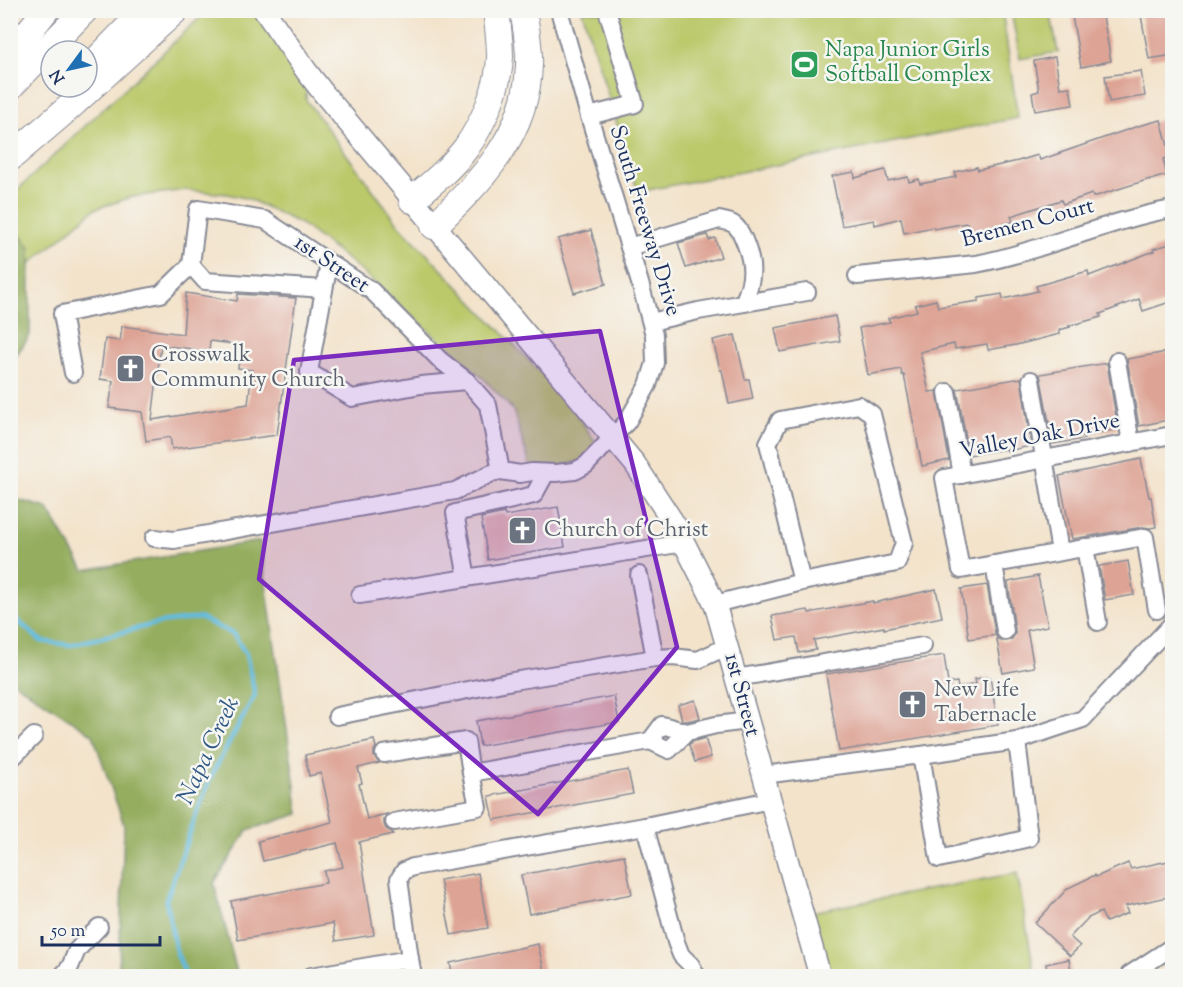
<svg xmlns="http://www.w3.org/2000/svg" width="1183" height="987" font-family="'Sorts Mill Goudy',serif">
<style>
.green{fill:#bbc96b;stroke:#6b7c64;stroke-width:1.5}
.forest{fill:#94ad5f;stroke:#586e5e;stroke-width:1.5}
.lines{fill:none;stroke-linecap:round;stroke-linejoin:round}
.stream{stroke:#61bbdf;stroke-width:4.5}
.building{fill:#dda394;fill-rule:evenodd}
.minor-casing{stroke:#878994;stroke-width:20}
.major-casing{stroke:#878994;stroke-width:24}
.highway-casing{stroke:#878994;stroke-width:28}
.minor{stroke:#fff;stroke-width:16}
.major{stroke:#fff;stroke-width:21}
.highway{stroke:#fff;stroke-width:26}
.marked{fill:#7b2cbf;fill-opacity:0.2;stroke:#7b2cbf;stroke-width:4.5;stroke-linejoin:round}
.labels{text-anchor:middle;dominant-baseline:central;stroke-width:5;stroke-linejoin:round;paint-order:stroke}
.leisure-label{font-size:22px;fill:#27864d;stroke:#f6f6f2;text-anchor:start}
.street-label{font-size:22px;fill:#1b2f5e;stroke:#f6f6f2}
.worship-label{font-size:22px;fill:#5b616d;stroke:#f6f6f2;text-anchor:start}
.water-label{font-size:24px;font-style:italic;fill:#305985;stroke:#f6f6f2}
</style>
<rect width="100%" height="100%" fill="#f6f6f2"/>
<filter id="ink" filterUnits="userSpaceOnUse"><feTurbulence type="fractalNoise" baseFrequency=".0167" numOctaves="2"/><feDisplacementMap in="SourceGraphic" scale="12" xChannelSelector="R" yChannelSelector="G"/><feConvolveMatrix kernelMatrix="1 2 1 2 8 2 1 2 1" color-interpolation-filters="sRGB"/></filter>
<filter id="wash" filterUnits="userSpaceOnUse"><feTurbulence type="fractalNoise" baseFrequency=".008" numOctaves="4" result="noise"/><feDisplacementMap in="SourceGraphic" scale="24" xChannelSelector="R" yChannelSelector="G"/><feGaussianBlur stdDeviation="1.35" result="paint"/><feColorMatrix in="noise" values="0 0 0 0 0 0 0 0 0 0 0 0 0 0 0 0 0 1.4 0 .05"/><feComposite in="paint" operator="in"/></filter>
<g filter="url(#wash)">
<rect width="100%" height="100%" fill="#f3e3cb"/>
<g class="green">
<path d="M207,11H264L307,72L306,100L399,225L568,401L601,450L592,459L532,472L513,410L485,380L352,263L301,224L249,199L228,194L185,190L132,197L95,209L30,264V248L11,224V196Z"/>
<path d="M582,11H1002L1018,118L638,192Z"/>
<path d="M1011,11H1050L1058,52L1020,59Z"/>
<path d="M1017,873L1035,976H829L811,912Z"/>
</g>
<g class="forest">
<path d="M11,224L30,248V335L11,363Z"/>
<path d="M11,498L47,508L84,570L260,541L299,814L248,830L214,883L238,976H120L119,967L124,825L93,735L11,680Z"/>
</g>
<g class="lines">
<path class="stream" d="M10,614L41,641L70,645L159,623L200,618L233,634L246,654L255,695L212,774L196,815L166,900L176,951L186,976"/>
</g>
<g id="blocks">
<g class="building">
<path d="M1071,10H1102L1111,61L1081,67Z"/>
<path d="M1140,10H1170L1173,25V55L1149,59Z"/>
<path d="M1055,57L1060,88L1070,87L1073,105L1035,111L1032,93L1039,91L1034,61Z"/>
<path d="M1141,71L1145,96L1109,102L1105,76Z"/>
<path d="M1161,120L1171,157L1163,159L1167,175L1150,180V179L1093,197L1092,194L1063,204L1061,200L1011,216L1013,222L968,231L967,223L934,229L933,227L904,233L901,218L875,225L874,220L842,226L832,176L854,172L855,178L885,170L888,181L908,177L909,182L919,179L920,184L956,177L955,172L977,167L978,170L1018,161L1038,155L1040,160L1138,126Z"/>
<path d="M591,230L606,284L574,293L558,239Z"/>
<path d="M707,235L709,240L715,238L721,257L686,268L678,243Z"/>
<path d="M1170,244L1173,252V301L1143,311L1139,299L1100,314L1101,317L1069,326L1070,327L1059,330L1060,334L1016,345L988,350L987,344L955,349L954,344L920,352L929,392L937,391L949,460L922,466L904,375H902L901,369L868,375L859,328L890,322L888,318L917,311L915,305L936,300L938,307L979,301V298L1002,294L1003,299L1038,291L1036,286L1088,271L1089,276L1154,251L1153,249Z"/>
<path d="M186,293L237,301L238,294L296,298L277,435L172,449L170,437L146,441L142,412L109,408L113,381L100,379L105,339L120,341L122,326L183,334ZM210,341L241,345L238,368L252,370L248,404L152,420L161,345L209,351Z"/>
<path d="M835,316L840,341L780,352L775,328Z"/>
<path d="M735,335L745,379H749L753,399L729,404L722,370H720L713,340Z"/>
<path d="M1173,351V419L1139,426L1127,359Z"/>
<path d="M1107,363L1118,429L1083,436L1084,439L1053,444L1040,374Z"/>
<path d="M1021,378L1031,446L1007,451V449L969,455L957,389Z"/>
<path d="M1141,459L1149,497H1151L1156,527L1150,528L1143,527L1072,539L1059,476Z"/>
<path d="M558,507L565,547L488,560L481,518L504,513L505,516Z"/>
<path d="M1128,561L1134,595L1105,600L1099,566Z"/>
<path d="M1038,576L1048,626L1027,630L1034,667L1003,673L996,635L969,639L961,589L987,585L995,633L997,638L1001,641H1006L1012,639L1015,634V630L1008,582Z"/>
<path d="M936,589L942,617L884,629V627L814,640L816,650L799,653L796,637L777,640L772,616L808,610L809,613L873,601V603Z"/>
<path d="M944,655L948,683L957,682L958,688L976,684L975,679L990,677L998,725L839,751L826,674Z"/>
<path d="M614,696L619,722L480,746L476,721Z"/>
<path d="M695,700L700,718L687,721L682,720L678,705Z"/>
<path d="M705,738L711,757L695,762L689,745L692,742Z"/>
<path d="M374,740L376,747L374,751V756L379,763L358,768L362,783L359,784L367,819L387,814L384,819V824L386,829L392,832L393,834L359,842L374,935L336,941L333,923L238,940L231,901L326,883L324,871L343,867L337,843L263,861L258,841L332,822L321,773L309,776L305,755Z"/>
<path d="M628,770L633,794L494,820L489,796Z"/>
<path d="M624,855L632,894L529,914L521,875Z"/>
<path d="M1173,860V896L1125,906L1128,913L1106,922L1101,912L1088,918L1070,937L1080,946L1070,956L1035,923L1068,888L1095,875L1096,877L1128,863L1131,869Z"/>
<path d="M478,873L488,928L451,935L440,880Z"/>
<path d="M538,944L545,976H453L450,963Z"/>
<path d="M1069,959L1072,976H1048L1046,964Z"/>
</g>
</g>
</g>
<g filter="url(#ink)">
<use href="#blocks" fill-opacity="0" stroke="#878994" stroke-width="1.5"/>
<g class="lines">
<defs>
<g id="minor">
<path d="M589,116L635,104L607,10"/>
<path d="M629,247L719,220C723,221 730,222 733,224C738,227 742,235 744,240C754,264 754,280 743,303"/>
<path d="M329,263L309,372L352,398L421,385L467,381"/>
<path d="M191,265L205,281L324,289"/>
<path d="M857,276L976,264C1043,251 1106,221 1172,209"/>
<path d="M651,322L698,311L807,292"/>
<path d="M1117,361L1131,443"/>
<path d="M73,373L62,314L161,294L191,265L198,209L265,220L372,291L440,360L467,381L488,405L501,471L520,474L532,472L556,473L575,471L586,465L627,422L648,385L655,363L654,335L640,283L589,116L559,10"/>
<path d="M1031,380L1060,552"/>
<path d="M947,392L962,475"/>
<path d="M154,538L174,540L455,491L492,473L501,471"/>
<path d="M1085,547L1098,622"/>
<path d="M994,564L1005,631"/>
<path d="M639,575L655,658"/>
<path d="M467,578L455,513L534,495L546,473"/>
<path d="M360,595L684,543"/>
<path d="M715,604L802,582L897,563L904,543L872,414L859,405L780,420L768,443L802,582"/>
<path d="M1157,610L1145,537L961,570L944,478L1172,435"/>
<path d="M736,678L923,646"/>
<path d="M337,716L513,681L655,658L673,657L698,660L728,646"/>
<path d="M687,732L669,750L650,741L662,725L687,732L716,725L748,721"/>
<path d="M384,754L466,741L471,773L650,741"/>
<path d="M921,755L939,859L1029,838L1017,741"/>
<path d="M10,760L34,736"/>
<path d="M763,775L921,755L1017,741L1083,719L1172,624"/>
<path d="M394,822L478,807L471,773"/>
<path d="M645,826L676,942L681,955L691,965L697,976"/>
<path d="M410,959L399,879L404,871L413,867L645,826L770,800"/>
<path d="M1129,975L1172,947"/>
<path d="M62,976L70,967L77,950L99,927"/>
<path d="M311,976L410,959L413,976"/>
</g>
<path id="major" d="M264,10L307,72L325,95L635,464L675,525L715,604L820,976"/>
<g id="highway">
<path d="M10,55L46,10"/>
<path d="M87,70L145,10"/>
<path d="M10,87L85,10"/>
<path d="M10,158L72,105L176,10"/>
<path d="M412,200C431,184 451,168 466,148C483,124 499,87 500,57C500,42 498,26 496,10"/>
<path d="M434,226C481,181 527,135 529,65C530,47 526,28 523,10"/>
</g>
</defs>
<use href="#minor" class="minor-casing"/>
<use href="#major" class="major-casing"/>
<use href="#highway" class="highway-casing"/>
<use href="#minor" class="minor"/>
<use href="#major" class="major"/>
<use href="#highway" class="highway"/>
</g>
</g>
<path class="marked" d="M600,331L677,647L538,814L259,579L294,360Z"/>
<defs>
<symbol id="stadium-square" viewBox="-11 -11 22 22"><rect x="-9" y="-9" width="18" height="18" rx="4" fill="#2e9e5b" stroke="#f6f6f2"/><path d="M0-5a6.5 5 0 1 0 0 10a6.5 5 0 1 0 0-10ZM-3.5-1.8h7v3.6h-7Z" fill="#fff"/></symbol>
<symbol id="church-square" viewBox="-11 -11 22 22"><rect x="-9" y="-9" width="18" height="18" rx="4" fill="#6b7280" stroke="#f6f6f2"/><path d="M-1.2-6h2.4v3.5h3.3v2.4h-3.3V6h-2.4V-.1h-3.3v-2.4h3.3Z" fill="#fff"/></symbol>
</defs>
<g fill-rule="evenodd">
<use href="#stadium-square" x="788" y="48" width="33" height="33"/>
<use href="#church-square" x="114" y="352" width="33" height="33"/>
<use href="#church-square" x="506" y="514" width="33" height="33"/>
<use href="#church-square" x="896" y="688" width="33" height="33"/>
</g>
<g class="labels">
<g class="leisure-label">
<text x="825" y="51">Napa Junior Girls<tspan x="825" dy="25">Softball Complex</tspan></text>
</g>
<g class="street-label">
<text transform="translate(644 221) rotate(73)">South Freeway Drive</text>
<text transform="translate(1028 224) rotate(-15)">Bremen Court</text>
<text transform="translate(331 265) rotate(34)">1st Street</text>
<text transform="translate(1040 437) rotate(-11)">Valley Oak Drive</text>
<text transform="translate(741 695) rotate(75)">1st Street</text>
</g>
<g class="worship-label">
<text x="151" y="356">Crosswalk<tspan x="151" dy="25">Community Church</tspan></text>
<text x="544" y="531">Church of Christ</text>
<text x="934" y="691">New Life<tspan x="934" dy="25">Tabernacle</tspan></text>
</g>
<g class="water-label">
<text transform="translate(209 751) rotate(-65)">Napa Creek</text>
</g>
</g>
<rect width="1183" height="987" fill="none" stroke="#f6f6f2" stroke-width="36"/>
<g transform="translate(69 69) rotate(237)"><circle r="28" fill="#f6f6f2" stroke="#9ea6b7" stroke-width="1.5"/>
<path d="M0-4.5L10 22L0 15L-10 22Z" fill="#1f6fb2"/>
<text y="-9" font-size="16" font-weight="bold" text-anchor="middle" fill="#1b2f5e">N</text>
</g>
<path d="M42 936v9h118v-9" fill="none" stroke="#1b2f5e" stroke-width="3"/>
<text x="51" y="936" font-size="18" fill="#1b2f5e" stroke="#f6f6f2" stroke-width="4.5" paint-order="stroke">50 m</text>
</svg>
